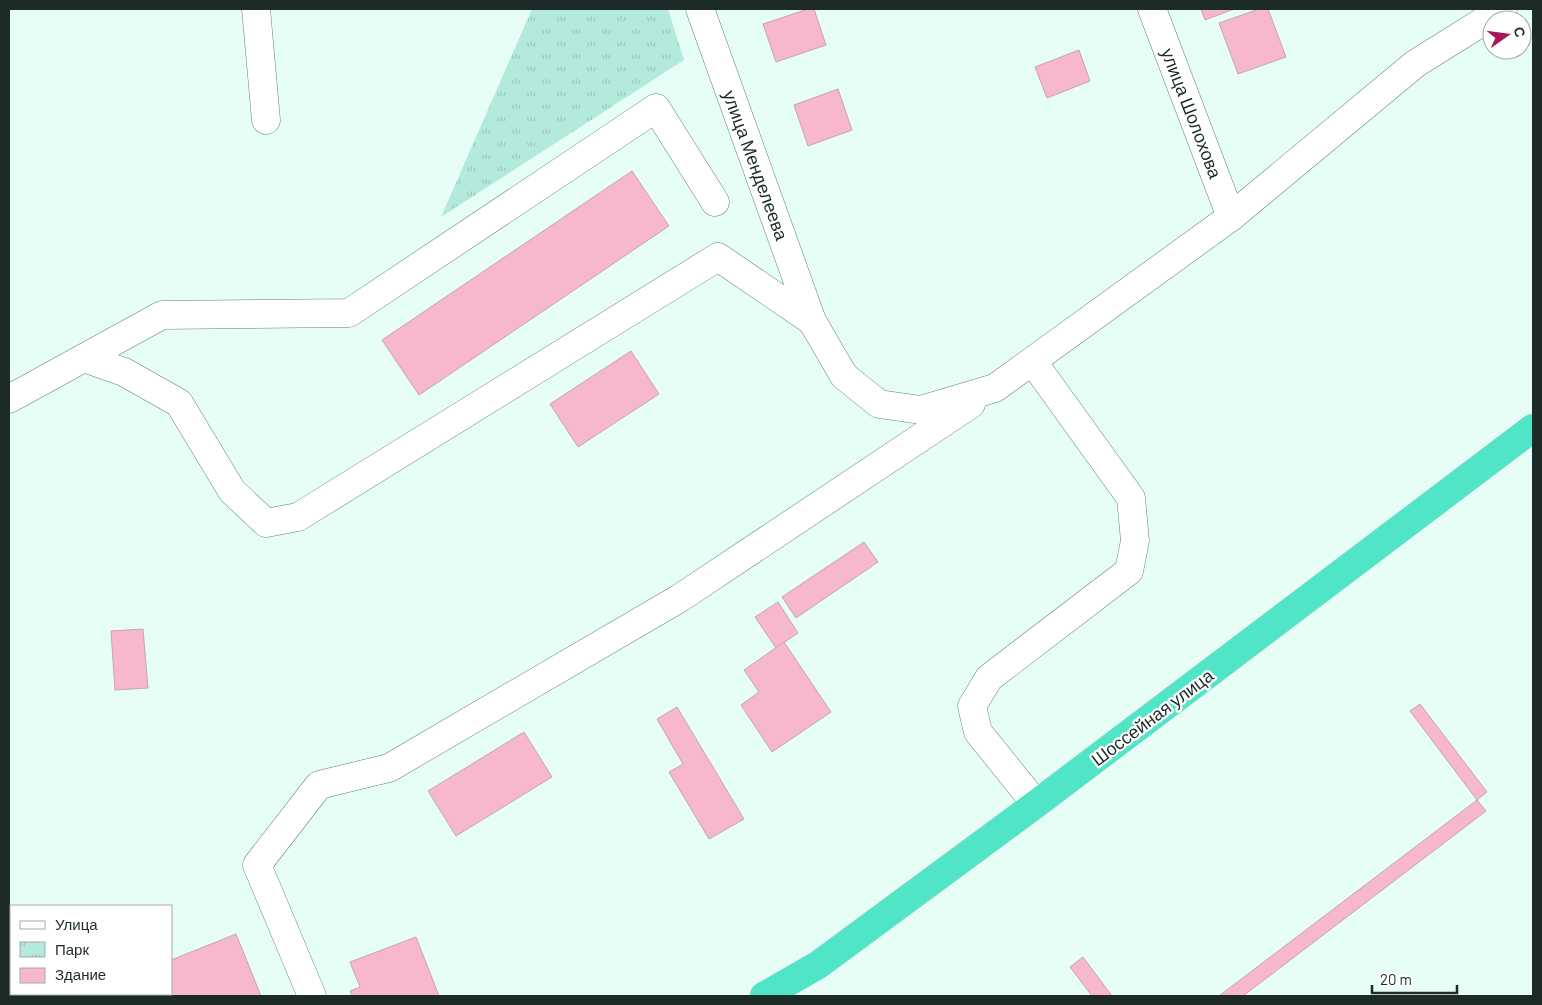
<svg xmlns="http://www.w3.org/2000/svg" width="1542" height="1005" font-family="Barlow,sans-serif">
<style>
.park{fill:url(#park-tufts)}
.building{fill:#f7b8cb;stroke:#c6a4ae}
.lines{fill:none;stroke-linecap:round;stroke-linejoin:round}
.minor-casing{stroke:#608379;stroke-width:29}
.highway-casing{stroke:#dbdddc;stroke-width:29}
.minor{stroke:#fff;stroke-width:28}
.highway{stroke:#4fe5c6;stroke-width:28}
.labels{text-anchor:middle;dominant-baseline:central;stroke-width:4.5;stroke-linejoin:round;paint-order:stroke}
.street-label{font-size:18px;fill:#1c2b27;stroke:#fff}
</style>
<defs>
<pattern id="park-tufts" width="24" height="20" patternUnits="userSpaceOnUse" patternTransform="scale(1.25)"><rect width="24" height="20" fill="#b4eadb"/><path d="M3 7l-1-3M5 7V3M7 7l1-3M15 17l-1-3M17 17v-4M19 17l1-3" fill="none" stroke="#9ac9bc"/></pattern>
</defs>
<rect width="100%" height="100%" fill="#e7fef7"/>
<path class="park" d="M532,9H668L684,60L441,217Z"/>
<g class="building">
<path d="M808,9H814L826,45L776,62L763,24Z"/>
<path d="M1201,9H1234L1205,20Z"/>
<path d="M1259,9H1268L1286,57L1238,74L1219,23Z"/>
<path d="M1079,50L1090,81L1047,98L1035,67Z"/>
<path d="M838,89L852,130L808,146L794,105Z"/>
<path d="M632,171L669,226L419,395L382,340Z"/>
<path d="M631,351L659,394L578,447L550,404Z"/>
<path d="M864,542L878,562L796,618L782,597Z"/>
<path d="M778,602L798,633L776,648L755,617Z"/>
<path d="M143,629L148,688L115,690L111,631Z"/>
<path d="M784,642L831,712L772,752L741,705L759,692L744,670Z"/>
<path d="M1420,704L1487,792L1477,800L1410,711Z"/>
<path d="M677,707L744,819L709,839L669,772L683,764L657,719Z"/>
<path d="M524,732L552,777L456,836L428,791Z"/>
<path d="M1477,800L1486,811L1243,996H1219Z"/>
<path d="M236,934L261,996H140L139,994H171V960Z"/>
<path d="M416,937L439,996H352L350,991L360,987L350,962Z"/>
<path d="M1083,957L1112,996H1092L1070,967Z"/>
</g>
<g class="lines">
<defs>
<g id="minor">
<path d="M256,9L266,120"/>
<path d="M700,9L812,321"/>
<path d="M1152,9L1231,217"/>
<path d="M84,358L124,372L179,403L232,491L266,523L298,517L718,257L812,321L844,376L879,404L921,410L995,388L1231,217L1415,64L1503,9"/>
<path d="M1033,362L1131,498L1135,541L1129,571L989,678L972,706L978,732L1036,804"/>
<path d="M9,399L162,315L349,313L656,108L715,202"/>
<path d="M312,996L257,865L319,785L389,768L680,598L971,404"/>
</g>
<path id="highway" d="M764,996L818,965L1036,804L1533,428"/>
</defs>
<use href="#minor" class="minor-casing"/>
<use href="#highway" class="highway-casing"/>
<use href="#minor" class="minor"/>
<use href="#highway" class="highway"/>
</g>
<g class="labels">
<g class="street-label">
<text transform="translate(1192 113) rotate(69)">улица Шолохова</text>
<text transform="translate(756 165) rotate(70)">улица Менделеева</text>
<text transform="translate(1152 717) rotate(-37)">Шоссейная улица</text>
</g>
</g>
<rect width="1542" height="1005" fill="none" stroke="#1c2b27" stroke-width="20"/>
<rect x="10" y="905" width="162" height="90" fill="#ffffff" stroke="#a4aaa9"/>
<rect x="20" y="921" width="25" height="8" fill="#ffffff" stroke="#a4aaa9"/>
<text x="55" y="930" font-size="15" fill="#1c2b27">Улица</text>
<rect x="20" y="942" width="25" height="15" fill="url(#park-tufts)" stroke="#a4aaa9"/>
<text x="55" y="955" font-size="15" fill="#1c2b27">Парк</text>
<rect x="20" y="968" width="25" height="15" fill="#f7b8cb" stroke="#a4aaa9"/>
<text x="55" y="980" font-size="15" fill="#1c2b27">Здание</text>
<g transform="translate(1507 35) rotate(76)"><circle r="24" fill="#ffffff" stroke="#a4aaa9"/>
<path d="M0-4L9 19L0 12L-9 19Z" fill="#a5165a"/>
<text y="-8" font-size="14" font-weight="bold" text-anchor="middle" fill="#1c2b27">С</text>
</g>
<path d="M1372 985v8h85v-8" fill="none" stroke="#1c2b27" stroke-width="2.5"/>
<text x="1380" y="985" font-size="15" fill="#1c2b27" stroke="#ffffff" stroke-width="4" paint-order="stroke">20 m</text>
</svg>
